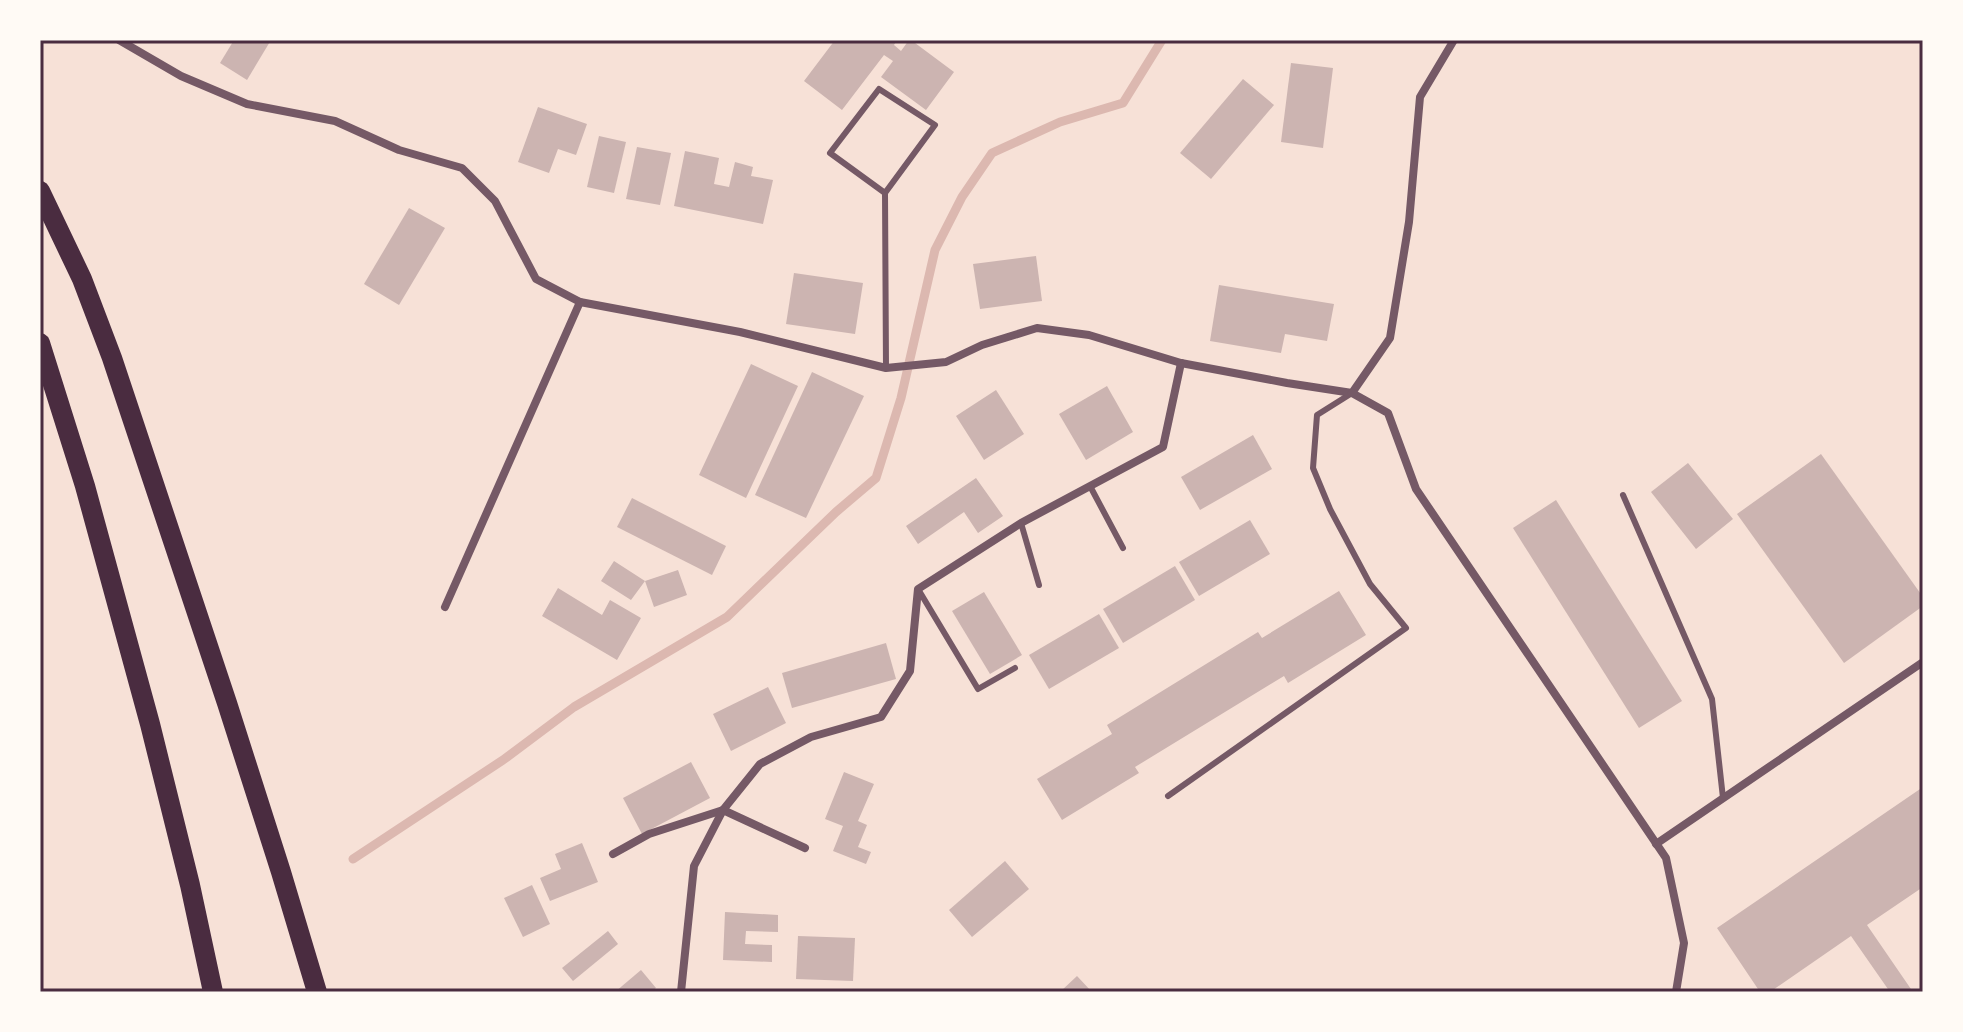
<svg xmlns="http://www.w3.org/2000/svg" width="1963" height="1032" font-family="'Golos Text',sans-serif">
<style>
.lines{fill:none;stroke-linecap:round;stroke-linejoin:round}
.stream{stroke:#dcb8b0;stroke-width:9}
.building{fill:#ccb4b1}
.service{stroke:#755966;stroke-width:6}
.minor{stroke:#755966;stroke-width:8}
.primary{stroke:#4a2c40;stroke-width:20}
.neatline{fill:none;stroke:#4a2c40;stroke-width:3}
</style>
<rect width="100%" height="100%" fill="#f7e1d7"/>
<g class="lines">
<path class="stream" d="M353,859L503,760L574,707L727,617L836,512L876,478L901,398L935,250L962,197L992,153L1060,122L1123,103L1162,40"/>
</g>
<g class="building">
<path d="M234,40H271L247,80L220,63Z"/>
<path d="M835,40H897L894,45L901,51L909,40H911L954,72L926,110L881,77L893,61L884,55L842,110L804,81Z"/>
<path d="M1291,63L1333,68L1323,148L1281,142Z"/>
<path d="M1243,79L1274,105L1211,179L1180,153Z"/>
<path d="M538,107L587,124L576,155L558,149L549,173L518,162Z"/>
<path d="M599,136L626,142L614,193L587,187Z"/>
<path d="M637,147L671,153L660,205L626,199Z"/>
<path d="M685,151L719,158L714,184L729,187L735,162L753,167L751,176L773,180L763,224L674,206Z"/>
<path d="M409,208L445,228L399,305L364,284Z"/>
<path d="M1036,256L1042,301L980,309L973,264Z"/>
<path d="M794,273L863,283L855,334L786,324Z"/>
<path d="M1219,285L1334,304L1327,341L1285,334L1281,353L1210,341Z"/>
<path d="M751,364L798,386L746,498L699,475Z"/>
<path d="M812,372L864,396L806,518L755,495Z"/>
<path d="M1107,386L1133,432L1086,460L1059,414Z"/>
<path d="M996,390L1024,434L984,460L956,416Z"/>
<path d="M1253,435L1272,469L1200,510L1181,477Z"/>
<path d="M1821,454L1923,597V606L1844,663L1737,514Z"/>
<path d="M1688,463L1733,519L1696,549L1651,492Z"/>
<path d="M976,478L1003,516L978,533L964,512L918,544L906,526Z"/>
<path d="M632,498L726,546L712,575L617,527Z"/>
<path d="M1556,500L1682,701L1639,728L1513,528Z"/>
<path d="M1250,520L1270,554L1199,596L1179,562Z"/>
<path d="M614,561L645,581L678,570L687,595L654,607L645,581L631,600L601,581Z"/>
<path d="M1175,566L1195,600L1123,643L1103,609Z"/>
<path d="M558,588L602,615L610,600L641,618L617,660L542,616Z"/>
<path d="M1339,591L1366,635L1288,683L1284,676L1135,767L1139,773L1062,820L1037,779L1112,734L1107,725L1258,632L1262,638Z"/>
<path d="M984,592L1022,655L990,674L952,611Z"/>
<path d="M1099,614L1119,648L1049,689L1029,655Z"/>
<path d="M886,643L896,679L792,708L782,673Z"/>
<path d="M768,687L786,723L731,751L713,714Z"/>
<path d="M691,762L710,798L642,834L623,798Z"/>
<path d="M844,772L874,784L858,821L867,825L858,847L871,852L866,864L833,851L843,826L825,819Z"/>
<path d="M1923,787V887L1867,925L1913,992H1890L1851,936L1770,992H1760L1717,928Z"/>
<path d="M582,843L598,882L550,901L540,878L561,869L555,854Z"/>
<path d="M1005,861L1029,889L972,937L949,910Z"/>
<path d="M532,885L550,924L523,937L504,898Z"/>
<path d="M725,912L778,915V932L746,931L745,944L772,945V962L723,960Z"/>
<path d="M608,931L618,944L573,981L562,968Z"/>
<path d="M798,936L855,938L853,981L796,979Z"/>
<path d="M641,970L656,988L651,992H615Z"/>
<path d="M1077,976L1092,992H1060Z"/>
</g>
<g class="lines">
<g class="service">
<path d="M885,193L830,153L879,89L935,125L885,193L886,368"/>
<path d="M1090,486L1123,548"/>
<path d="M1623,495L1712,699L1723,798"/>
<path d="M1021,523L1039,585"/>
<path d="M918,589L978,689L1015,668"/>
<path d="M1168,796L1406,628L1370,584L1330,509L1313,468L1317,415L1352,393"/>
</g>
<g class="minor">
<path d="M119,40L181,76L247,104L335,121L399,150L462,168L495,201L536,279L580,302L740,332L886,368L946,362L982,345L1037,328L1089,335L1181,363L1287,383L1352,393L1390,338L1409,222L1420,97L1454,40"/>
<path d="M1352,393L1388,413L1416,489L1666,858L1684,943L1676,992"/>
<path d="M445,607L580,302"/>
<path d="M1656,844L1923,662"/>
<path d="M613,854L649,834L723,810L760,764L811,737L881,717L910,671L918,589L1021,523L1163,447L1181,363"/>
<path d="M681,992L694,866L723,810L805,848"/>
</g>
<g class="primary">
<path d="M40,191L82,279L112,358L227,703L281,872L317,992"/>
<path d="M40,343L85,486L150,724L190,885L213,992"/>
</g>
</g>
<rect width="1963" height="1032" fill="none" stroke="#fffaf5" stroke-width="84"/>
<rect x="42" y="42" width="1879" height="948" class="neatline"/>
</svg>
